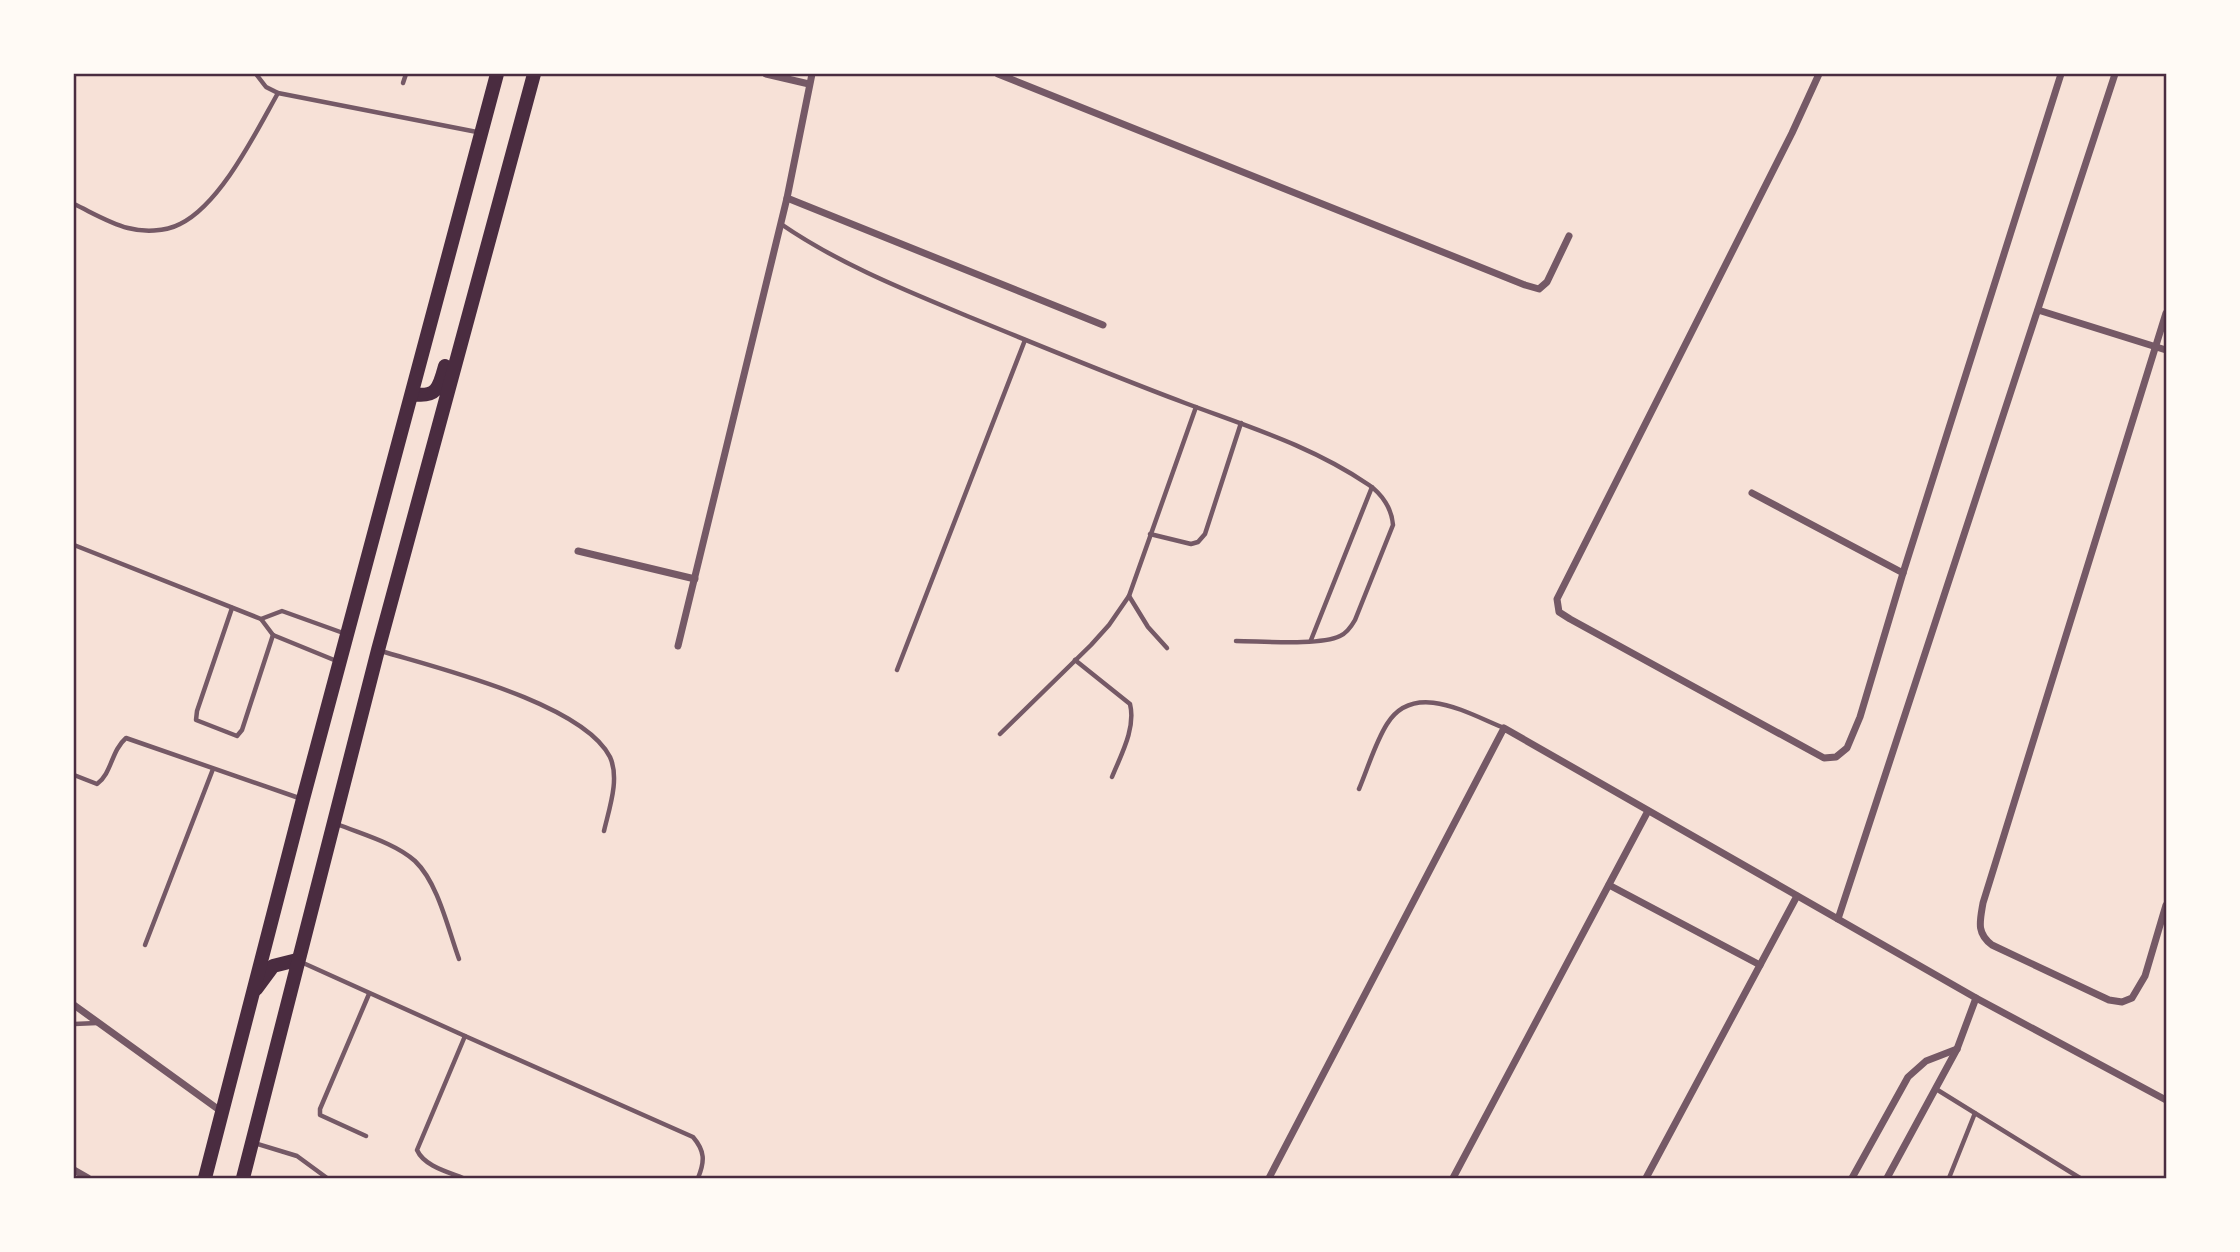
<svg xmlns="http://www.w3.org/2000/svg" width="2240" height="1252" font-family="'Exo 2',sans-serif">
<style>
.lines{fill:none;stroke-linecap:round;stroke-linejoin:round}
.service{stroke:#755966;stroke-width:4.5}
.minor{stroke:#755966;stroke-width:7}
.trunk{stroke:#4a2c40;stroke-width:14}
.neatline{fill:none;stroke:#4a2c40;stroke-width:2.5}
</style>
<rect width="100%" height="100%" fill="#f7e1d7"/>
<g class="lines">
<g class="service">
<path d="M256,74L266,87L278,93L477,132"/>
<path d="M403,83L406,74"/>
<path d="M74,204C91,212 109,223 128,228C143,232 165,232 180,224C221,204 256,132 278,93"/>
<path d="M781,224C839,264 907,291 972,318C1043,347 1113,376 1185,403C1249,427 1312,446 1369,485C1382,494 1392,509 1393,525L1355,620C1351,627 1347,633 1340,636C1319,646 1261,641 1236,641"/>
<path d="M1150,534L1191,544L1198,542L1205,534L1241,423"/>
<path d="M74,545L261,619L273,635L339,662"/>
<path d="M1129,596L1148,627L1167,648"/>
<path d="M232,608L197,711L196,720L237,736L242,730L273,635"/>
<path d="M261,619L282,611L346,634"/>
<path d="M1311,640L1372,487"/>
<path d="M381,651C437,668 583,703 610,757C620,779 609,809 604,831"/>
<path d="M1075,660L1130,704C1136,728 1121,755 1112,777"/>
<path d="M897,670L1025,340"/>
<path d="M1000,734L1091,645L1109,625L1129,596L1196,407"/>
<path d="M74,775L97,784C112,773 111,751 126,738L299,798"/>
<path d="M1359,789C1368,768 1375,743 1387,724C1414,680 1469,714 1504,728"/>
<path d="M337,824C361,834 395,843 415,861C438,883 448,929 459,959"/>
<path d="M145,945L213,769"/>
<path d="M301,962L465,1036L417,1150C424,1166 448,1172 463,1178"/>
<path d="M74,1024L97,1023"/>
<path d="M465,1036L693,1137C705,1151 705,1161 698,1178"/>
<path d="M1936,1089L2080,1178"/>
<path d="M366,1136L320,1115V1109L369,994"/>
<path d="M254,1143L297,1156L327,1178"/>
<path d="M1949,1178L1975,1113"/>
</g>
<g class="minor">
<path d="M766,74L809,84"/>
<path d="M998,74L1525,285L1539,289L1547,282L1569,236"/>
<path d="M1819,74L1792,133L1557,599L1559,612L1570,619L1824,758L1836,757L1847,748L1860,717L1903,573L2061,74"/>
<path d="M787,198L1103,325"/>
<path d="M2038,310L2166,350"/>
<path d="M2166,313L1983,903C1980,921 1976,933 1992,945L2109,1000L2122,1002L2132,998L2145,976L2166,905"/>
<path d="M1752,493L1903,573"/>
<path d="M578,551L695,579"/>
<path d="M678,646L787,198L812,74"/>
<path d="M1609,885L1760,965"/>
<path d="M1838,919L2115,74"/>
<path d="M74,1005L222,1112"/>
<path d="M74,1170L88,1178"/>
<path d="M1269,1178L1504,728L1976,998L2166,1100"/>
<path d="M1453,1178L1648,811"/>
<path d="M1646,1178L1797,896"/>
<path d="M1852,1178L1908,1077L1926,1061L1957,1049"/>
<path d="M1887,1178L1957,1049L1976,998"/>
</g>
<g class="trunk">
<path d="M412,394C437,398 439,388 445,366"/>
<path d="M256,989L273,966L297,960"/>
<path d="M205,1178L303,799L497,74"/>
<path d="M243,1178L378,650L534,74"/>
</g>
</g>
<rect width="2240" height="1252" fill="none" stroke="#fffaf5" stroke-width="150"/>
<rect x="75" y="75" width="2090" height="1102" class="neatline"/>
</svg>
